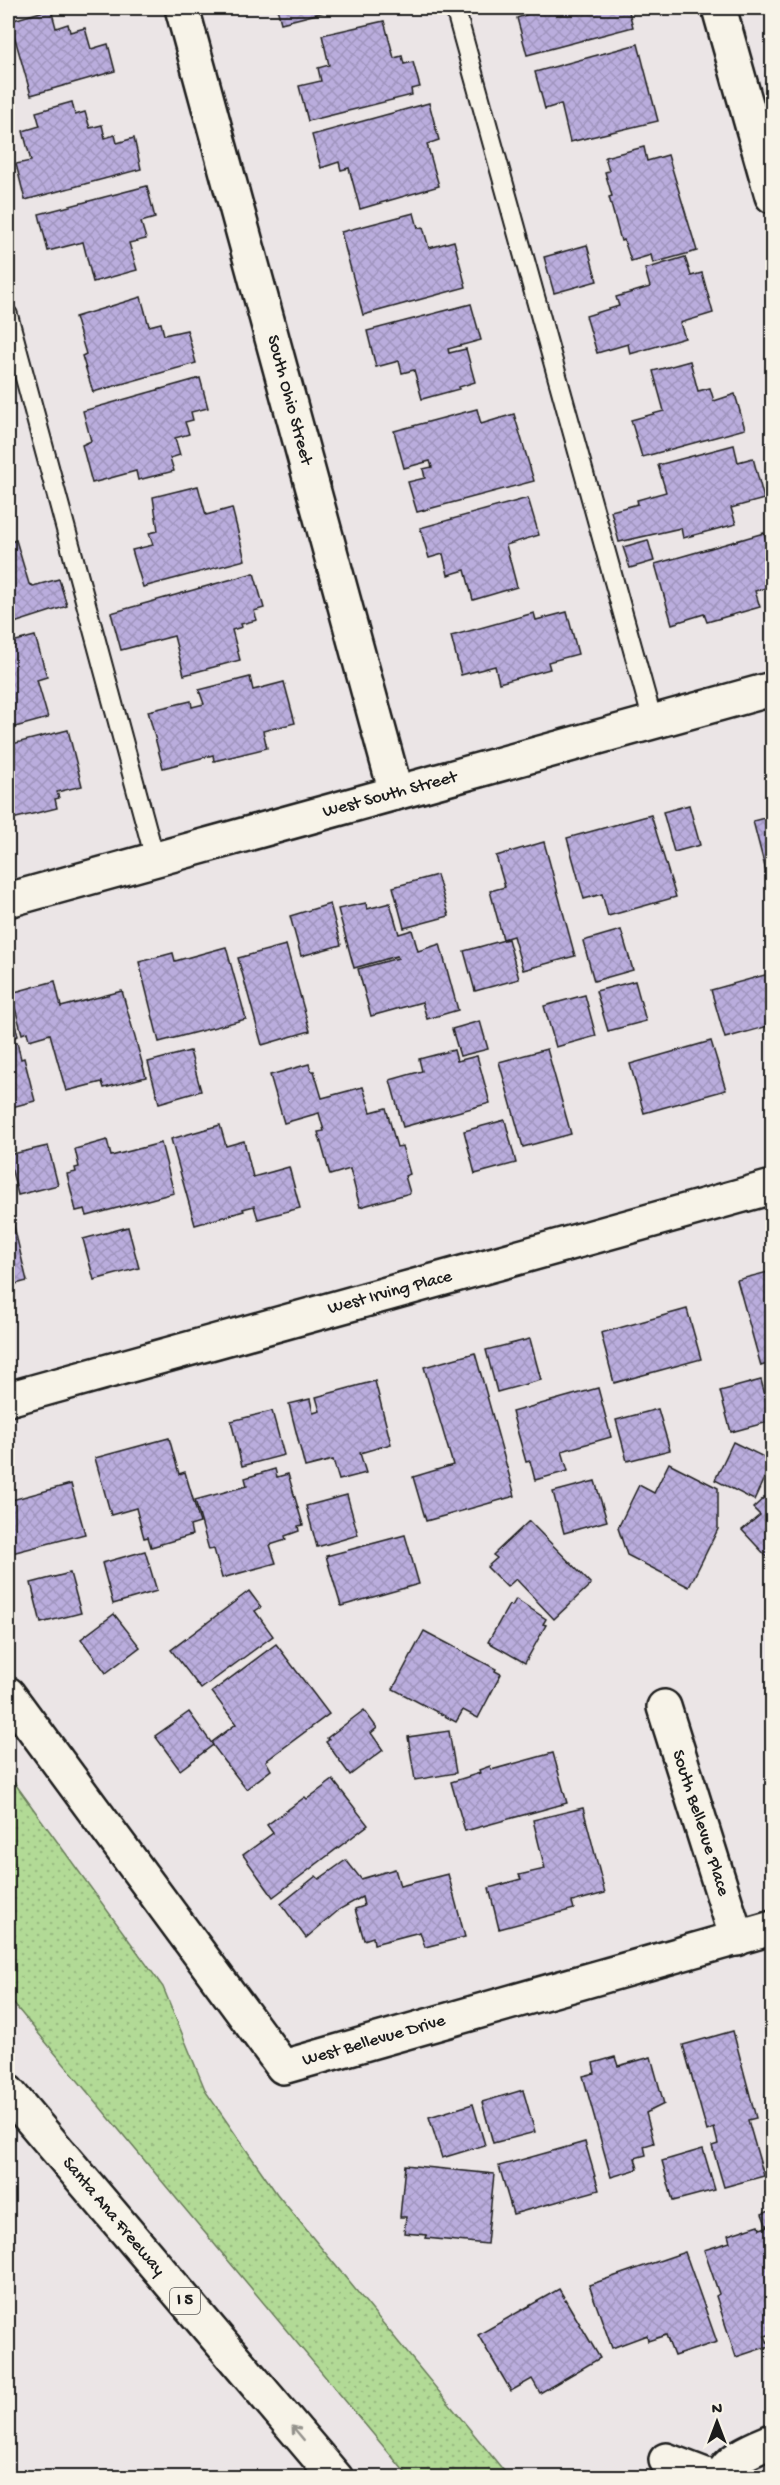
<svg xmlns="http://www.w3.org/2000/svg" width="780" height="2485" font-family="'Gochi Hand',sans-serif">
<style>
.garden{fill:url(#garden-dots);stroke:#677b59;stroke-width:1.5}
.building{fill:url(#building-cross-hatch);stroke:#1c1c1c;stroke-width:1.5}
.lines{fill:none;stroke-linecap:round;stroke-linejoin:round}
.service-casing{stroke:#1c1c1c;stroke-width:22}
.minor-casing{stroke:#1c1c1c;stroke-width:38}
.tertiary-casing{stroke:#1c1c1c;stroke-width:38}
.motorway-casing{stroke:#1c1c1c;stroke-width:38}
.service{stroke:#f7f3e8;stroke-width:18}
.minor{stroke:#f7f3e8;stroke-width:33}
.tertiary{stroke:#f7f3e8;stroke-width:33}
.motorway{stroke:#f7f3e8;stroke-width:33}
.oneway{stroke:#94928c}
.labels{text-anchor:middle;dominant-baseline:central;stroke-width:4.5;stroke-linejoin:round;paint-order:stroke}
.shield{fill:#f7f3e8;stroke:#5e5c59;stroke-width:1.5}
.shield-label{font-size:16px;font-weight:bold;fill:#1c1c1c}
.street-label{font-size:18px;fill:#1c1c1c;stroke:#f7f3e8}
</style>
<defs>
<pattern id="garden-dots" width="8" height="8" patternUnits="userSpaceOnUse" patternTransform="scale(1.5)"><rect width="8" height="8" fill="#b2da96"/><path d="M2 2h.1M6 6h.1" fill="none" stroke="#98ba81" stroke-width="1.8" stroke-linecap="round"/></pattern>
<pattern id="building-cross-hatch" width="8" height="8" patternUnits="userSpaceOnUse" patternTransform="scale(1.5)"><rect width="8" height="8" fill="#baaddd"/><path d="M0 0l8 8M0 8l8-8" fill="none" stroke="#9f94bd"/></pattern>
</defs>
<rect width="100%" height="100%" fill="#ebe5e6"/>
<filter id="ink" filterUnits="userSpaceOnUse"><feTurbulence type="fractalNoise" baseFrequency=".0167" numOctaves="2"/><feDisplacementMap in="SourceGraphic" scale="12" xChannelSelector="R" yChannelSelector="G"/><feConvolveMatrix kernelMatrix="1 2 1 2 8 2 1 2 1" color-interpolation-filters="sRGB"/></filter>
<g filter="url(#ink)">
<path class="garden" d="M8,1774L163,1987L206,2092L277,2194L509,2477H409L8,1997Z"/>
<g class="building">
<path d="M277,8H340L281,23Z"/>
<path d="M526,8H628L633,27L527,55L517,18L528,14Z"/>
<path d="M51,9L56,28L68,24L70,32L85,28L91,49L108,44L115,71L31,95L10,21Z"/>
<path d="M384,21L394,58L402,56L404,64L413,62L420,87L411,89L412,95L308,121L299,86L321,81L318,68L329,65L322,35Z"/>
<path d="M638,44L658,121L570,142L561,104L545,109L535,72Z"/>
<path d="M72,102L75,115L85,112L90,128L102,125L105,138L115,135L117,143L134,138L141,169L25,200L16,164L31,161L23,131L40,126L36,112Z"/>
<path d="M429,103L439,140L427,144L439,186L360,209L349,168L341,170L339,162L321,168L312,135Z"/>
<path d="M644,147L647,161L668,155L697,251L653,263L651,255L631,261L624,240L621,241L609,197L612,196L605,172L609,171L605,157Z"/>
<path d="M147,186L155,218L141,222L146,239L129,243L137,270L93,282L83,242L48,251L39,214Z"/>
<path d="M414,213L418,228L423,227L429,248L454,241L466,287L363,315L341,232Z"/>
<path d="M587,245L597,281L554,293L544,257Z"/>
<path d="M685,257L691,276L702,273L713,313L680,323L685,338L630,354L628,344L597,353L586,316L619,306L616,297L650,287L645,269Z"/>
<path d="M141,297L149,326L161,323L164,335L187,330L196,363L93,392L82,356L86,354L75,317Z"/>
<path d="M471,304L481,340L448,349L449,353L466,349L475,382L459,387V389L422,399L414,370L402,373L399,361L376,367L367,331Z"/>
<path d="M690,361L698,391L710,388L714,401L735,394L745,429L642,457L631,420L664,411L653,371Z"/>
<path d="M200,378L208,408L191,412L193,420L185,422L189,434L175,438L180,455L170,458L174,471L138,480L136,471L92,483L82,445L91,441L83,411Z"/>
<path d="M477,409L481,424L514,414L534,481L417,512L408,482L425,478L423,469L432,467L430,461L404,468L394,431Z"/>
<path d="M734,445L738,462L753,458L764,499L731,508L736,524L683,538L681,528L619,542L611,511L638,504L637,500L666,492L658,465Z"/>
<path d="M198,486L206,515L232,508L245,560L143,587L132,550L153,545L149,533L158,531L153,497Z"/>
<path d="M528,498L539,535L506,545L517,587L473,600L465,570L448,575L443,554L429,558L420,528Z"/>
<path d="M764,533L767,542L772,541V586L755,591L760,607L707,622L704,614L672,624L655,564Z"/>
<path d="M16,540L29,584L33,586L59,579L67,606L8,625V543Z"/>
<path d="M648,540L654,561L630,568L623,547Z"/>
<path d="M254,573L264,608L254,611L257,620L241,624L242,627L232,630L240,660L184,675L174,636L121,650L111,613Z"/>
<path d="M567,612L578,654L548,662L550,669L499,683L495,666L461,675L451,636L534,613L536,620Z"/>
<path d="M35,636L47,677L37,680L48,718L8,729V643Z"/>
<path d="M250,677L253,690L284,682L295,723L263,731L267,748L214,761L213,755L163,768L148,711L191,701L192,707L204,704L199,690Z"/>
<path d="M68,730L82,786L57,792L59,798L55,799L57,808L8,820V745Z"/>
<path d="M689,805L700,845L674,852L663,812Z"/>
<path d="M651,815L676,897L608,916L602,894L584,899L567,838Z"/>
<path d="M772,816V894L753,821Z"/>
<path d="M544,842L575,956L523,970L513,936L503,939L490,891L505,887L496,856Z"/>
<path d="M437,875L449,916L404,928L393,887Z"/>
<path d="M366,903L367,909L390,903L399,934L412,930L418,951L440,944L458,1010L427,1019L422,1002L371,1016L358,969L398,958L397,956L354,968L338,909Z"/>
<path d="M330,904L341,945L301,956L290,916Z"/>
<path d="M621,930L633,970L594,981L583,941Z"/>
<path d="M508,939L519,979L475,991L464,951Z"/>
<path d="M286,945L310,1031L262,1045L238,958Z"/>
<path d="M226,947L246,1019L159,1042L139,962L173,953L175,961Z"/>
<path d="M772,973V1025L725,1038L711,990Z"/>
<path d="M55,981L61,1007L122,991L146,1077L104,1088L102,1082L66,1091L50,1034L29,1040L27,1032L22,1034L11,993Z"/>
<path d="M635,981L646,1021L608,1031L596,991Z"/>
<path d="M585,995L596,1036L556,1047L544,1006Z"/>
<path d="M8,998L18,1036L8,1039Z"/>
<path d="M480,1021L488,1049L460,1056L452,1029Z"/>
<path d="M711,1041L726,1090L644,1113L630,1064Z"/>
<path d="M17,1042L21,1059L24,1058L35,1101L8,1108V1045Z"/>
<path d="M547,1049L571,1134L523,1147L499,1062Z"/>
<path d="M454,1050L457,1061L477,1056L490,1103L403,1127L390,1080L422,1071L419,1059Z"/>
<path d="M190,1051L201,1091L159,1103L148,1062Z"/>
<path d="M309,1064L311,1071H314L322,1098L363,1087L371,1112L386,1108L397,1147L402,1146L410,1174L405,1176L410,1193L360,1207L350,1169L330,1175L318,1132L324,1131L319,1113L284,1123L270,1075Z"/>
<path d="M505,1120L516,1163L475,1174L464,1131Z"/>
<path d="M220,1125L226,1146L244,1141L253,1177L289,1167L300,1208L258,1219L254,1206L243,1209L244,1211L195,1225L171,1139Z"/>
<path d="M107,1140L111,1156L161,1143L174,1193L87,1216L85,1209L76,1211L67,1174L76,1172L75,1168L79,1167L75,1149Z"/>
<path d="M48,1146L58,1185L18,1195L8,1155Z"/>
<path d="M8,1201L27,1281L8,1286Z"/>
<path d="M128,1227L139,1268L94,1280L83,1239Z"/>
<path d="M772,1271V1374L770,1363L761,1366L737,1280Z"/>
<path d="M687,1309L701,1359L614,1383L601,1333Z"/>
<path d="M530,1339L541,1380L497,1392L486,1350Z"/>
<path d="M475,1353L515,1496L426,1521L413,1477L453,1465L424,1367Z"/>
<path d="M761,1380L772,1421L731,1432L720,1391Z"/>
<path d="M375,1381L391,1444L360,1453L366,1473L339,1480L333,1460L305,1467L289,1404L310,1399L313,1413L320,1411L316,1397Z"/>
<path d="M598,1388L611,1437L562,1451L568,1471L535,1480L530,1461L526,1462L512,1412Z"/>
<path d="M658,1409L670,1450L627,1461L616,1420Z"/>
<path d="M272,1411L284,1455L242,1466L231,1421Z"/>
<path d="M169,1438L179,1474L185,1472L200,1523L190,1526L192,1535L151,1547L148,1537L144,1538L136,1508L111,1515L95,1458Z"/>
<path d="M733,1442L772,1461L754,1500L715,1480Z"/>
<path d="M669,1463L718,1488V1529L689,1587L627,1555L618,1528L639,1485L654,1493Z"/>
<path d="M275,1469L277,1477L288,1474L303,1525L298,1526L299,1531L285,1536L286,1540L270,1545L276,1563L222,1578L214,1549L209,1550L195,1500L247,1486L245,1478Z"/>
<path d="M595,1481L607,1521L564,1533L553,1492Z"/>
<path d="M71,1484L85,1534L8,1554V1501Z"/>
<path d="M768,1494L772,1499V1554L768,1558L742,1530L760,1515L753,1508Z"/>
<path d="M347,1495L358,1535L317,1547L306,1506Z"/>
<path d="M529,1521L591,1584L554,1619L516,1579L507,1587L487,1567L497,1558L493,1555Z"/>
<path d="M405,1535L419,1584L341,1606L326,1556Z"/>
<path d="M145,1551L157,1591L113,1604L102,1563Z"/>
<path d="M70,1573L81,1613L41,1623L31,1583Z"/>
<path d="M249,1591L261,1607L255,1611L273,1636L201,1689L171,1650Z"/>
<path d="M516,1599L546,1619L543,1624L546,1625L525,1663L488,1642L509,1605L512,1606Z"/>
<path d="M114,1614L140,1647L106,1673L81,1639Z"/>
<path d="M424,1631L496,1669L495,1671L501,1674L478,1718L463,1710L456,1722L393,1689Z"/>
<path d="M276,1644L329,1714L266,1761L271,1770L246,1789L211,1743L236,1724L212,1692Z"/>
<path d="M364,1710L377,1728L371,1733L383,1750L350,1775L326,1742L329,1740L327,1738Z"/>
<path d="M189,1712L213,1745L180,1770L155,1736Z"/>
<path d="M449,1731L456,1773L415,1780L408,1737Z"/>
<path d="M553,1753L567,1803L465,1831L451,1782L480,1773L479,1770L490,1766L491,1770Z"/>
<path d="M333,1780L368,1825L273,1897L243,1855L273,1833L267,1825L305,1797L307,1799Z"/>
<path d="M583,1808L605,1893L572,1902L574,1909L499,1929L489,1888L521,1879L519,1875L545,1869L533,1820Z"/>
<path d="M346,1860L361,1879L395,1869L400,1886L448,1874L465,1937L425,1947L420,1932L374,1944L373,1937L364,1940L355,1909L364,1906L362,1897L340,1909L306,1938L281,1904L316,1876L319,1879Z"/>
<path d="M733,2031L756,2118L748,2120L764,2176L724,2187L712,2146L718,2144L714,2128L707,2131L683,2045Z"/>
<path d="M615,2057L618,2066L651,2057L664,2104L646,2113L654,2143L644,2146L646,2155L635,2158L638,2169L611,2177L583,2076L595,2073L593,2063Z"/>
<path d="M523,2090L535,2132L493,2143L482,2102Z"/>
<path d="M473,2104L485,2145L442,2158L429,2117Z"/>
<path d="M585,2142L599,2190L513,2214L499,2166Z"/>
<path d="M703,2149L715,2190L673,2201L662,2161Z"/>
<path d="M405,2165L494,2174L487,2244L426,2238L427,2235L404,2233L406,2217H400Z"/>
<path d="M772,2210V2334L765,2336L769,2346L736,2357L716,2296L719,2294L704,2250L730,2242L728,2235L759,2225L760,2229L767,2227L762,2214Z"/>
<path d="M685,2252L717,2342L674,2356L666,2335L648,2341L647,2335L612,2348L589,2285Z"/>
<path d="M559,2289L600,2358L540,2393L532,2379L511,2391L478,2335Z"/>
</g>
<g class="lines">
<defs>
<g id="service">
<path d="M455,8L653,722"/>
<path d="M8,315L155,859"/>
</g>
<g id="minor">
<path d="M182,8L396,793"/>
<path d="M8,1399L772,1187"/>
<path d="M8,1694L283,2067L772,1928"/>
<path d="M664,1707L737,1939"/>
<path d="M666,2460L713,2478"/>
<path d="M720,2478C730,2457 753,2449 772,2441"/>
</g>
<g id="tertiary">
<path d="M719,8L772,196"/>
<path d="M8,900L772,689"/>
</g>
<path id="motorway" d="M8,2092L336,2478"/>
</defs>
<use href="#service" class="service-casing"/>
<use href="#minor" class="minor-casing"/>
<use href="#tertiary" class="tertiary-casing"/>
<use href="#motorway" class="motorway-casing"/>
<use href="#service" class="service"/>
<use href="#minor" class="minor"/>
<use href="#tertiary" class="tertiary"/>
<use href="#motorway" class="motorway"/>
</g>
<defs><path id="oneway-shaft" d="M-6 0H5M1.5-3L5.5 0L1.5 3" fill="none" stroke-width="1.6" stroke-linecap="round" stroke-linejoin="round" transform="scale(1.5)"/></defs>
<use class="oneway" href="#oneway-shaft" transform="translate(298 2433) rotate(-130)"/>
</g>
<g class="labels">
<rect class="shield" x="170" y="2288" width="30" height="26" rx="4.5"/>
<g class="shield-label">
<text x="185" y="2301">I 5</text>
</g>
<g class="street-label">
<text transform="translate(289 400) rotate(75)">South Ohio Street</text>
<text transform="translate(390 795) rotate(-15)">West South Street</text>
<text transform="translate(390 1293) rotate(-15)">West Irving Place</text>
<text transform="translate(700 1823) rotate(72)">South Bellevue Place</text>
<text transform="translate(374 2041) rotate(-16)">West Bellevue Drive</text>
<text transform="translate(113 2217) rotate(50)">Santa Ana Freeway</text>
</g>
</g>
<rect width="780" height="2485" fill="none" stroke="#f7f3e8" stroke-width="30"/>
<rect x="15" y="15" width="750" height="2455" fill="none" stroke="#1c1c1c" stroke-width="2" filter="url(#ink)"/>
<g transform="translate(717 2422)" stroke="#f7f3e8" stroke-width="4.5" paint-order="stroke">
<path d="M0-4.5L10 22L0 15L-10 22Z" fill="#1c1c1c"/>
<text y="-9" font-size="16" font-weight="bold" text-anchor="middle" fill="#1c1c1c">N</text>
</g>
</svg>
